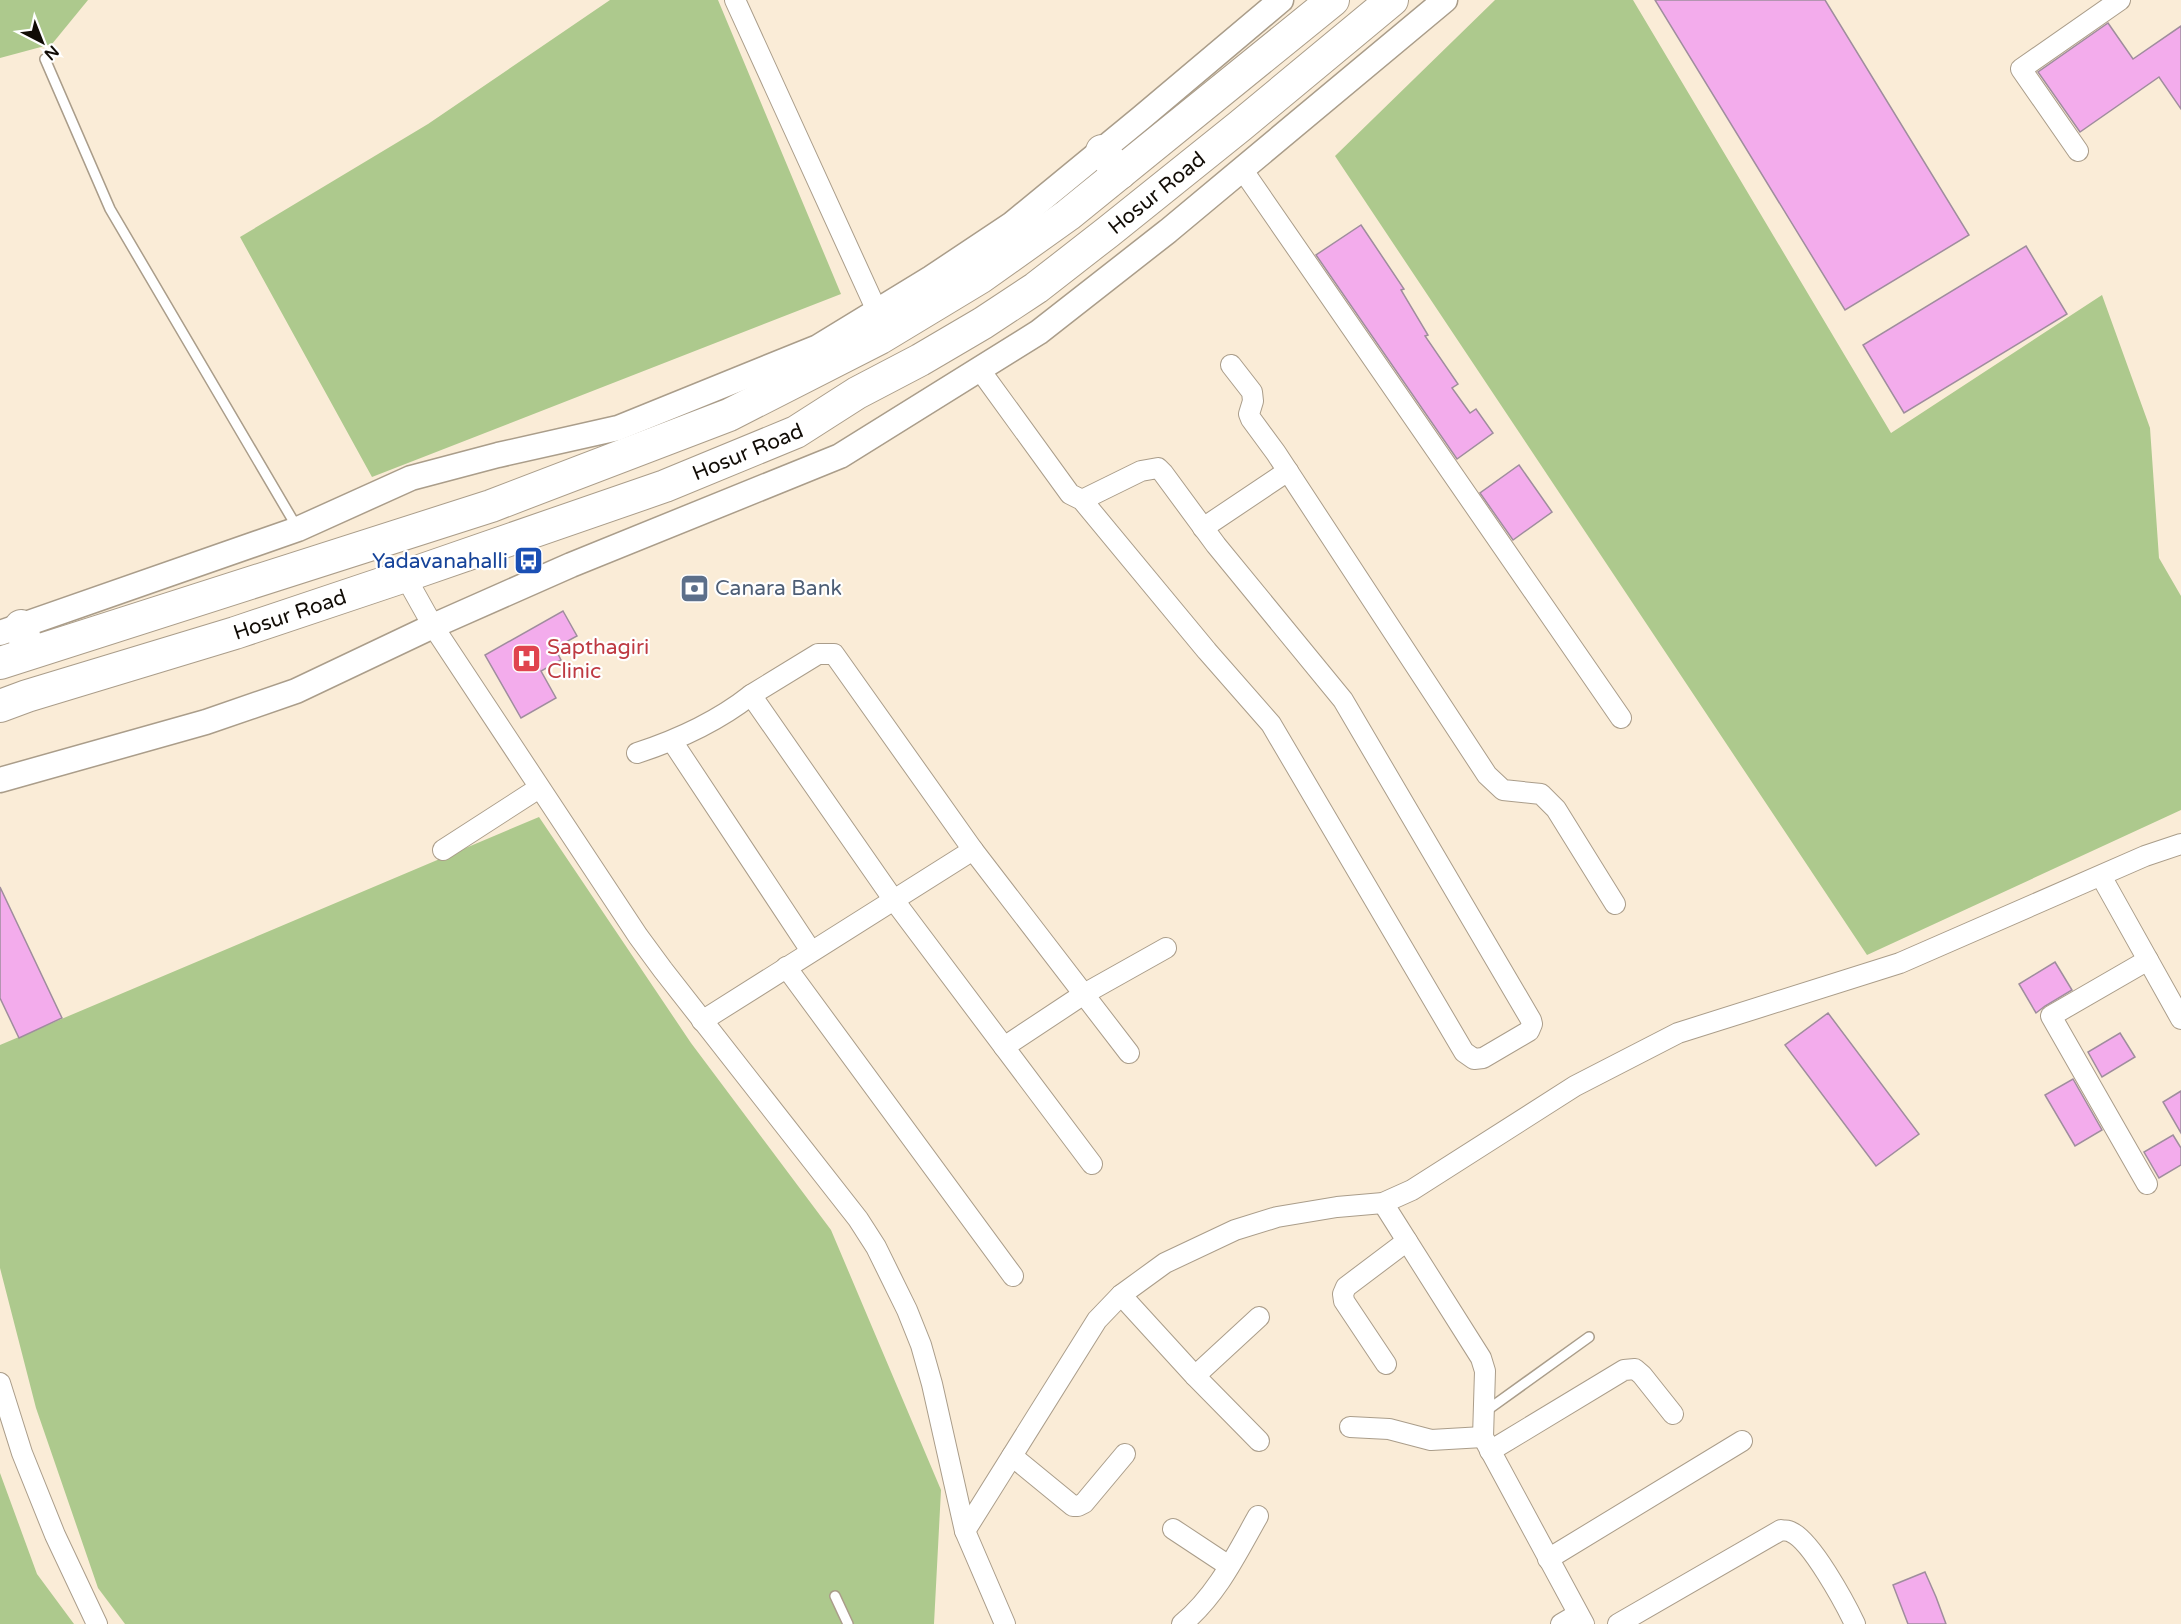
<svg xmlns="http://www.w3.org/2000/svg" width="2181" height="1624" font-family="'Varela Round',sans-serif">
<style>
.green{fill:#adc98d}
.building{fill:#f3acec;stroke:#9f8d9d;stroke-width:1.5}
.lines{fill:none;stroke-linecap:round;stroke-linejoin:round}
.service-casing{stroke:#aa9d8a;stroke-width:12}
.minor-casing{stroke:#aa9d8a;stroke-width:22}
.tertiary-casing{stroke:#aa9d8a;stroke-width:27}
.trunk-casing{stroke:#aa9d8a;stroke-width:34}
.service{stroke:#fff;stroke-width:9}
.minor{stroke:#fff;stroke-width:20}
.tertiary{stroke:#fff;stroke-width:24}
.trunk{stroke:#fff;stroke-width:32}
.labels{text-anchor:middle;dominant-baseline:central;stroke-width:4.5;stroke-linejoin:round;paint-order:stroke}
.street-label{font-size:21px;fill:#110c06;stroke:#fff}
.transit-label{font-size:21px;fill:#164399;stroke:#fff;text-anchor:end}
.service-label{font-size:21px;fill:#4e5e75;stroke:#fff;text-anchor:start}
.health-label{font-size:21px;fill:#be3a42;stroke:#fff;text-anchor:start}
</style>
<rect width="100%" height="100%" fill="#faecd7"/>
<g class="green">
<path d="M0,0H88L52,44L0,58Z"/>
<path d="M610,0H718L841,294L372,477L240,237L428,124Z"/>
<path d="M1495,0H1633L1891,433L2102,295L2150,428L2159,558L2181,596V810L1867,955L1335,156Z"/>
<path d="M539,817L691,1043L831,1230L941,1490L934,1624H125L98,1588L36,1408L0,1268V1045Z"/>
<path d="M0,1473L37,1574L74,1624H0Z"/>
</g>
<g class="building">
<path d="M1655,0H1825L1969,235L1845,310Z"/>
<path d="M2108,23L2133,59L2181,26V109L2159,77L2080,132L2038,72Z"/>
<path d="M1361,225L1404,289L1401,290L1428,335L1425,336L1458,384L1452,388L1470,413L1476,409L1493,433L1457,459L1316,255Z"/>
<path d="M2026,246L2067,314L1904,413L1863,345Z"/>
<path d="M1519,465L1552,512L1513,540L1480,493Z"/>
<path d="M563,611L577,636L555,648L561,660L541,671L556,698L521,718L485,655Z"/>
<path d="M0,887L62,1018L19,1038L0,998Z"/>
<path d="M2055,962L2072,990L2045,1006L2036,1013L2019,984Z"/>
<path d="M1828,1013L1919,1134L1876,1166L1785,1045Z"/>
<path d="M2120,1033L2135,1057L2102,1077L2088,1052Z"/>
<path d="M2073,1079L2102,1130L2075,1146L2045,1095Z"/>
<path d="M2181,1091V1133L2163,1102Z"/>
<path d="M2173,1135L2181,1148V1165L2159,1178L2144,1152Z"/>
<path d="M1925,1572L1936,1597L1946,1624H1908L1893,1585Z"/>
</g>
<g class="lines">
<defs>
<g id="service">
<path d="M45,59L110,209L298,529"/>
<path d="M1486,1411L1589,1337"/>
<path d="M835,1596L848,1624"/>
</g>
<g id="minor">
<path d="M735,0L877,311"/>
<path d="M2078,151L2021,69L2120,0"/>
<path d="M1242,169L1621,718"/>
<path d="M1231,365L1252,392L1253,401L1249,414L1251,419L1276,453L1487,775L1503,790L1541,794L1556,809L1615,904"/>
<path d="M980,370L1070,494L1082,500L1207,651L1271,724L1464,1052L1474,1059L1483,1058L1529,1031L1532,1024L1531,1020L1343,700L1216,545L1163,473L1158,468L1141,471L1082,500"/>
<path d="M1203,528L1288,471"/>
<path d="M405,576L433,626L638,936L663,970L858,1219L876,1247L907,1310L921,1345L932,1384L965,1531L1005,1624"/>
<path d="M672,741L811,951"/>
<path d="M637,753C677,740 718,721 751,695L893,899L1092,1164"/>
<path d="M443,850L539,788"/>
<path d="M973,850L1129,1053"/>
<path d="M2101,876L2181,1019"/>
<path d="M786,967L1013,1276"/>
<path d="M702,1021L973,850L834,654H818L751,695"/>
<path d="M1004,1047L1084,994L1166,948"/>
<path d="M2147,1184L2051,1016L2148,960"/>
<path d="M1383,1203L1481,1358L1485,1371L1483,1437L1584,1624"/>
<path d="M1121,1295L1195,1376L1259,1441"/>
<path d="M1386,1364L1344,1301L1343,1294L1346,1287L1407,1241"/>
<path d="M1195,1376L1259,1317"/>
<path d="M0,1383L22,1453L55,1535L97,1624"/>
<path d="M1350,1427L1389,1429L1431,1440L1483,1437"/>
<path d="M1490,1451L1624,1370L1635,1369L1642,1375L1673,1414"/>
<path d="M1012,1456L1073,1506H1078L1084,1503L1125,1454"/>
<path d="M1173,1529L1229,1566"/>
<path d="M965,1531L1097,1320L1121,1295L1165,1263L1235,1230L1277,1217L1337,1207L1383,1203L1412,1190L1575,1086L1678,1033L1900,963L2145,856L2181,844"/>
<path d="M1548,1559L1742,1441"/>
<path d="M1182,1624C1217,1595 1236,1555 1258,1516"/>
<path d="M1561,1624L1578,1614"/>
<path d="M1618,1624L1781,1530C1784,1531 1788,1530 1791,1532C1811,1540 1845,1603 1855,1624"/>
</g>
<g id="tertiary">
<path d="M0,633L298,529L411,478L498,455L618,428L818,347L931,278L1012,224L1141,118L1281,0"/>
<path d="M0,780L206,722L296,691L433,626L571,565L840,456L1039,332L1168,231L1445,0"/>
</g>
<g id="trunk">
<path d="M1102,151L1120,173"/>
<path d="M21,626L29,653"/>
<path d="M0,663L491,506L729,415L880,338L981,277L1068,215L1333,0"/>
<path id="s1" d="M0,706L27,696L235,633L405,576L665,486L796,432L857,393L920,360L983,323L1036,288L1108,232L1240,126L1392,0"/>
</g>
</defs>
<use href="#service" class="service-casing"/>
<use href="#minor" class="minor-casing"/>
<use href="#tertiary" class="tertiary-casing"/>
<use href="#trunk" class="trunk-casing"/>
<use href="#service" class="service"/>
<use href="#minor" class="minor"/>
<use href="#tertiary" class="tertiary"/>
<use href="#trunk" class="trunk"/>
</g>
<defs>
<symbol id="bus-square" viewBox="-11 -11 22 22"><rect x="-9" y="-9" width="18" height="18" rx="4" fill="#1a4fb4" stroke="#fff"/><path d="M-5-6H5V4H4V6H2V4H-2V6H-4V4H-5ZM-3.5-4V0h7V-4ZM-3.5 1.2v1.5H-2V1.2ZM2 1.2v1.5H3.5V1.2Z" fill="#fff"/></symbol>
<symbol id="bank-square" viewBox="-11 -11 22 22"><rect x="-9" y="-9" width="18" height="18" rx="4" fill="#5c6f8a" stroke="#fff"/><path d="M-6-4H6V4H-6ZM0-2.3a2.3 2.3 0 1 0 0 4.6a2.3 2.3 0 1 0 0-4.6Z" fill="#fff"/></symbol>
<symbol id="hospital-square" viewBox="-11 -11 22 22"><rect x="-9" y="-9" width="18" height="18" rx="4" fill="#e0444e" stroke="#fff"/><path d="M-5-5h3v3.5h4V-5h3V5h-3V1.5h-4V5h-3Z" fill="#fff"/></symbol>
</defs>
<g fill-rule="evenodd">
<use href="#bus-square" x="512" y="544" width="33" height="33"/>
<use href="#bank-square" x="678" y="572" width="33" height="33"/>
<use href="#hospital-square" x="510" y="642" width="33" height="33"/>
</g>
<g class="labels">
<g class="street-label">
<text stroke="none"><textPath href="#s1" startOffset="1276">Hosur Road</textPath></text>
<text stroke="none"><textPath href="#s1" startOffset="790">Hosur Road</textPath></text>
<text stroke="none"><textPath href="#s1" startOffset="304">Hosur Road</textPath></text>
</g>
<g class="transit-label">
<text x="508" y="561">Yadavanahalli</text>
</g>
<g class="service-label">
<text x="715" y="588">Canara Bank</text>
</g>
<g class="health-label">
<text x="547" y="647">Sapthagiri<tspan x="547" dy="24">Clinic</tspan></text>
</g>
</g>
<g transform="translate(42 42) rotate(138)" stroke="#ffffff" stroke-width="4.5" paint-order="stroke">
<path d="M0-4.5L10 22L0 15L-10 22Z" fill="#110c06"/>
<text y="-9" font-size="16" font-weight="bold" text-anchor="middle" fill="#110c06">N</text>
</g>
</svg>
